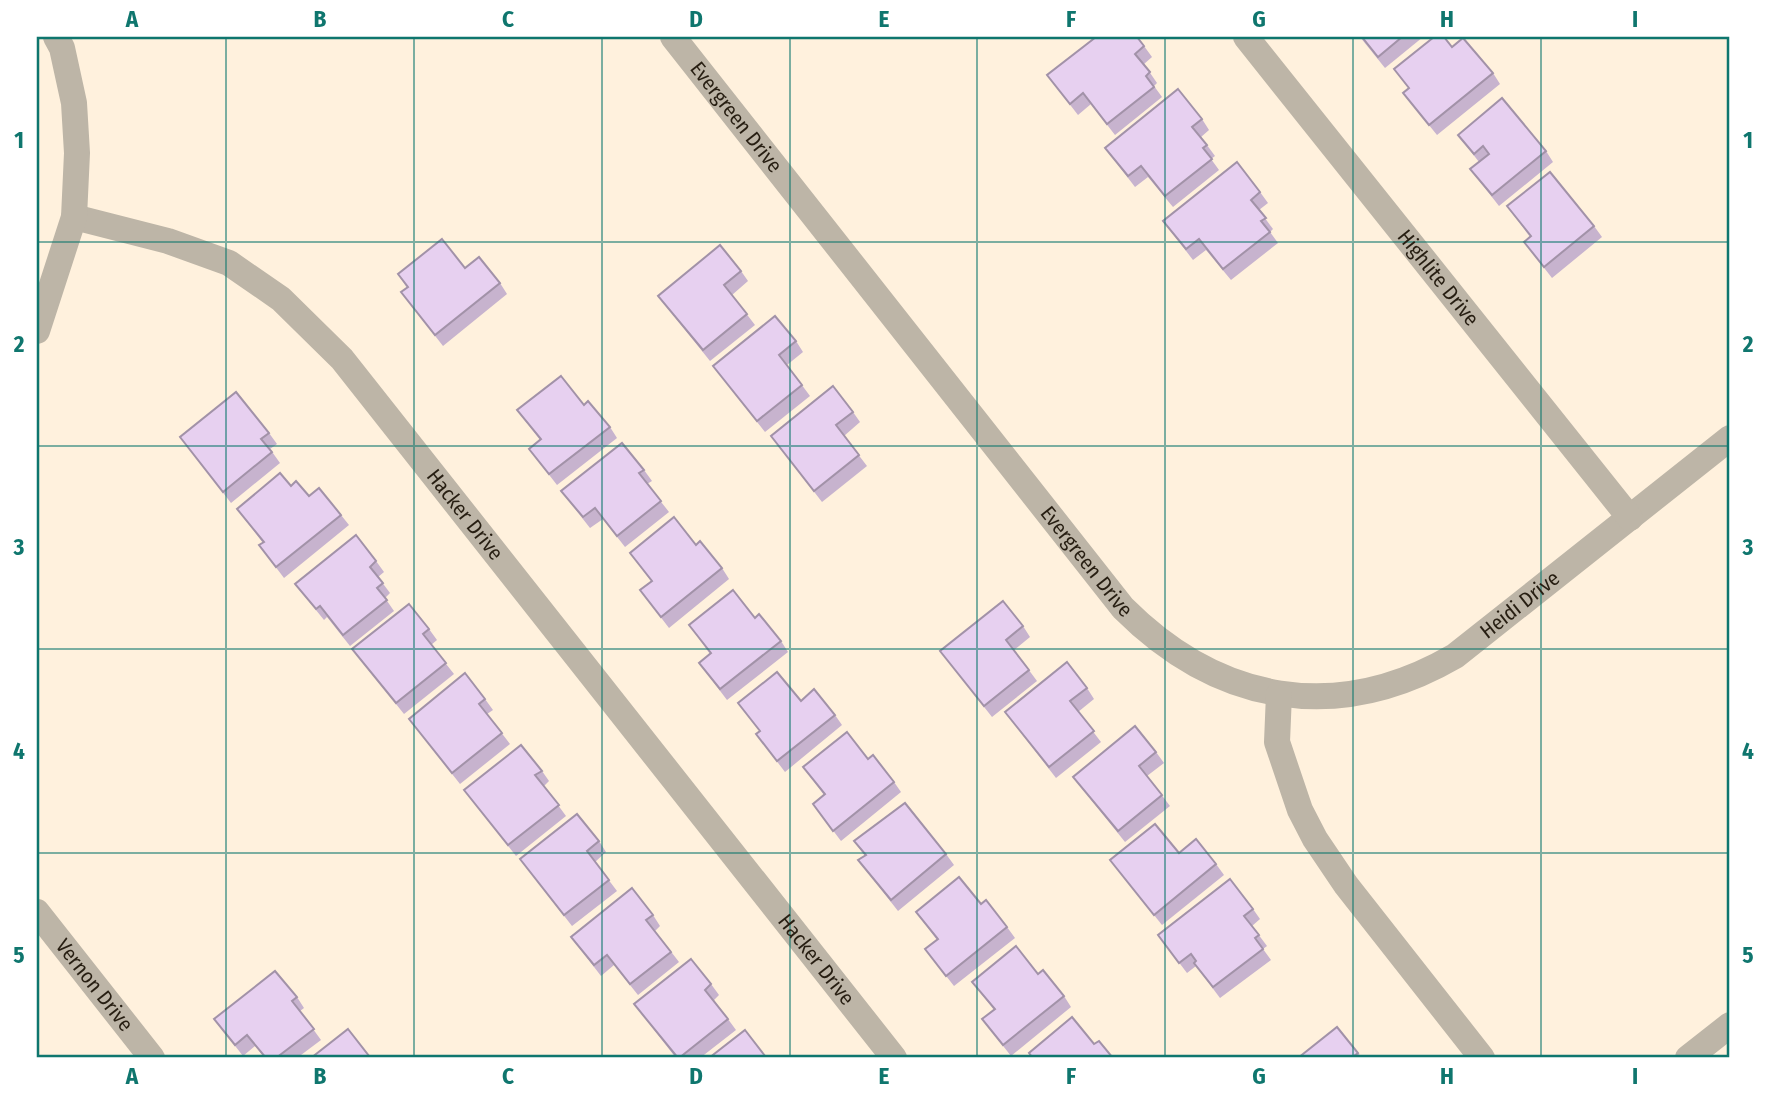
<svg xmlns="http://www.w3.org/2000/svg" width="1767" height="1095" font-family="'Fira Sans Condensed',sans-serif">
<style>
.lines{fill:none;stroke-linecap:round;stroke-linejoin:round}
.street{stroke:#bdb5a7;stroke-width:26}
.wall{fill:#c7b3ce}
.building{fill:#e7d0f0;stroke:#a292a8;stroke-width:2}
.grid{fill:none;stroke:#0f766e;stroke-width:2;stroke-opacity:0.55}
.labels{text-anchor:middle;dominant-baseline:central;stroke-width:6;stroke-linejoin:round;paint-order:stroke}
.street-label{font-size:21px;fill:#271e12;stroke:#fff}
.neatline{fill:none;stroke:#0f766e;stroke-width:2.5}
.grid-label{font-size:23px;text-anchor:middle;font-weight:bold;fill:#0f766e}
</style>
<rect width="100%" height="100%" fill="#fff1dd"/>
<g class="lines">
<g class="street">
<path id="s1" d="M673,37L1123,608C1218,703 1336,725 1455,656L1730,438"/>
<path id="s2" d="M1246,37L1630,518"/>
<path id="s3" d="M74,217L168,241L229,263L281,299L342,359L894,1058"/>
<path d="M37,331L74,217L77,153L74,103L62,48L56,37"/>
<path d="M1279,694L1277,742L1300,810L1315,839L1346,885L1482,1058"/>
<path id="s4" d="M37,912L152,1058"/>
<path d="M1688,1058L1730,1025"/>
</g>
</g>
<g class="wall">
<path d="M1360,37H1423L1385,68Z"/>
<path d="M1144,46L1152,57L1144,64L1157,83L1154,86L1162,97L1115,135L1091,104L1078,115L1047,75Z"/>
<path d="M1452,47L1493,73L1500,84L1437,135L1403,93L1409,89L1394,69Z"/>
<path d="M1202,119L1209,130L1201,137L1215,156L1211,159L1219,170L1173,207L1148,177L1135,187L1105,148Z"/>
<path d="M1458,135L1546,151L1553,162L1499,206L1470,169L1479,162Z"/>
<path d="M1260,192L1268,203L1259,210L1273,229L1270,232L1278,243L1231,280L1206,250L1193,260L1163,221Z"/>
<path d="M1507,206L1594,226L1602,237L1552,278L1524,242L1530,237Z"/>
<path d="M465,268L500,283L507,294L443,346L401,292L407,288L398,274Z"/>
<path d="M741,271L748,281L732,295L755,325L710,361L658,296Z"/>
<path d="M796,341L803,352L787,365L810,396L765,432L713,366Z"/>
<path d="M584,405L610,427L617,438L557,485L529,449L540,440L517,410Z"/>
<path d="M853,412L860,422L844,436L867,466L822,502L771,436Z"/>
<path d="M269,433L277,444L270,449L280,463L231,503L180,437Z"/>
<path d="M644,470L652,481L647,484L669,512L625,547L603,519L590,528L561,491Z"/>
<path d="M291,486L341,515L349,525L284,578L259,545L263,543L237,509Z"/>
<path d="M696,545L722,568L729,579L669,628L640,590L651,581L630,553Z"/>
<path d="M376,561L384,572L378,577L390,593L385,598L394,611L350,646L327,617L324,620L295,584Z"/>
<path d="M755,618L781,641L788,652L727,700L699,663L710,654L689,625Z"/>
<path d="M1023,626L1030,637L1014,650L1037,681L992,717L940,651Z"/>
<path d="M429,629L437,640L431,645L454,674L404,714L352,649Z"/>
<path d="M1087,688L1094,699L1078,712L1101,742L1056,778L1005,712Z"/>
<path d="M485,699L493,710L487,714L510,744L460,784L409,719Z"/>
<path d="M801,701L835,715L842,725L785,772L756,734L760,731L738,703Z"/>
<path d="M1156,752L1164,763L1147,776L1170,806L1125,842L1073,777Z"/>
<path d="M868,759L894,782L901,792L841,841L813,804L824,795L803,767Z"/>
<path d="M542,771L549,781L544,786L566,816L516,856L464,790Z"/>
<path d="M599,841L606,852L595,862L617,891L572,926L520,859Z"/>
<path d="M854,841L946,854L954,865L898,911L858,860L865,856Z"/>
<path d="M1179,853L1216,864L1224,875L1162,925L1110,860Z"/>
<path d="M1253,909L1260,919L1252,926L1267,946L1263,949L1271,960L1220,998L1196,966L1187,973L1158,935Z"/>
<path d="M916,912L1007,927L1015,938L954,986L925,949L937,940Z"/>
<path d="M653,915L660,926L655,931L679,962L638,995L614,965L601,976L571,937Z"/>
<path d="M1038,974L1064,996L1071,1007L1011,1056L982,1019L994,1010L972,982Z"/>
<path d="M711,984L719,995L714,1000L736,1030L700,1058H676L634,1004Z"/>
<path d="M297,997L304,1008L300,1011L321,1040L297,1058H265L255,1046L243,1056L214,1019Z"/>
<path d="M1358,1053L1362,1058H1298Z"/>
</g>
<g class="building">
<path d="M1096,37H1137L1144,46L1135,54L1150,72L1146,76L1154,87L1107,124L1083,93L1070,104L1047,75Z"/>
<path d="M1362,37H1402L1378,57Z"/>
<path d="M1434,37H1444L1452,47L1463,38L1493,73L1429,125L1403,93L1409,88L1394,69Z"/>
<path d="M1178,89L1202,119L1192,127L1207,145L1203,148L1212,159L1165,196L1141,166L1128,176L1105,148Z"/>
<path d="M1502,98L1546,151L1492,195L1470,169L1489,154L1483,146L1474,154L1458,135Z"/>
<path d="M1237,162L1260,192L1251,200L1266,218L1261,221L1270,232L1223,269L1199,239L1186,249L1163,221Z"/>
<path d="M1550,172L1594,226L1544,267L1524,242L1531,236L1507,206Z"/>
<path d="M442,239L465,268L479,257L500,283L435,335L401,292L408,287L398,274Z"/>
<path d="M720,245L741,271L724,285L747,314L703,350L658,296Z"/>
<path d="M775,316L796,341L779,355L802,385L757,421L713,366Z"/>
<path d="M561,376L584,405L588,401L610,427L549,474L529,449L541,439L517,410Z"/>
<path d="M833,386L853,412L836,425L859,455L814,491L771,436Z"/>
<path d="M236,392L269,433L261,439L272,452L223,492L180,437Z"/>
<path d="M622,443L644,470L639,473L661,501L617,536L595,508L583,517L561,491Z"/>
<path d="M280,473L291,486L296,481L309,496L319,488L341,515L276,567L259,545L264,542L237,509Z"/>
<path d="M674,517L696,545L700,541L722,568L661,617L640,590L652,581L630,553Z"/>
<path d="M356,535L376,561L370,567L383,583L377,588L387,600L343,635L320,606L316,609L295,584Z"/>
<path d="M733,590L755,618L759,614L781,641L720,689L699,663L711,653L689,625Z"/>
<path d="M1003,601L1023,626L1006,640L1029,670L984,706L940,651Z"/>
<path d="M409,604L429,629L423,634L446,663L396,703L352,649Z"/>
<path d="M1067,662L1087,688L1070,701L1094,731L1049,767L1005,712Z"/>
<path d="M777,672L801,701L814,689L835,715L777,761L756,734L760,731L738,703Z"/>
<path d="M465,673L485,699L479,704L502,733L452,773L409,719Z"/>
<path d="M1135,726L1156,752L1139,766L1162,795L1118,831L1073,777Z"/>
<path d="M847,732L868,759L873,755L894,782L833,831L813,804L825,794L803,767Z"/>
<path d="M521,745L542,771L535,775L559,805L508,845L464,790Z"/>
<path d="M905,803L946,854L891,900L858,860L866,855L854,841Z"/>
<path d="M577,814L599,841L587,851L609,880L564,915L520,859Z"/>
<path d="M1155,824L1179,853L1196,839L1216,864L1154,915L1110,860Z"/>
<path d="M959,877L981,904L986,900L1007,927L946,976L925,949L938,939L916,912Z"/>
<path d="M1230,879L1253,909L1244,916L1259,935L1255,938L1263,949L1213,987L1194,963L1196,961L1191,954L1179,963L1158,935Z"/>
<path d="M632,888L653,915L646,920L671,952L630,984L607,955L594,965L571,937Z"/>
<path d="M1016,946L1038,974L1043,970L1064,996L1003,1045L982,1019L995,1009L972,982Z"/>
<path d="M691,959L711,984L705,990L728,1019L679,1058H678L634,1004Z"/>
<path d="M275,971L297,997L292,1001L314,1029L276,1058H266L247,1035L235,1045L214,1019Z"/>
<path d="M1072,1017L1094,1044L1099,1041L1113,1058H1033L1029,1053Z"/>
<path d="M1337,1027L1358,1053L1351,1058H1298Z"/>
<path d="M348,1029L369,1056L367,1058H311Z"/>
<path d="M745,1030L765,1056L763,1058H709Z"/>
</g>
<path class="grid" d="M226,37V1058M414,37V1058M602,37V1058M790,37V1058M977,37V1058M1165,37V1058M1353,37V1058M1541,37V1058M37,242H1730M37,446H1730M37,649H1730M37,853H1730"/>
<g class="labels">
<g class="street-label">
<text stroke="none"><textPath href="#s1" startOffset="102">Evergreen Drive</textPath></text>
<text stroke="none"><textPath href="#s2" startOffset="308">Highlite Drive</textPath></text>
<text stroke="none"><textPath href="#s3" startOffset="509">Hacker Drive</textPath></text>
<text stroke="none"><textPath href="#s1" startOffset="668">Evergreen Drive</textPath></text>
<text stroke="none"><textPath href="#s1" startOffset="1174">Heidi Drive</textPath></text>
<text stroke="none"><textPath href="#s3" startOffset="1076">Hacker Drive</textPath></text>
<text stroke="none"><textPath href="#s4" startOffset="93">Vernon Drive</textPath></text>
</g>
</g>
<rect width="1767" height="1095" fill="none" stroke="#ffffff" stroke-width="77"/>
<rect x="38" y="38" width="1690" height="1018" class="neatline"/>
<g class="grid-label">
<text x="132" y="27">A</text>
<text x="320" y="27">B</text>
<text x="508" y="27">C</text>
<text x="696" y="27">D</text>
<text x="884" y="27">E</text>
<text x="1071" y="27">F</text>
<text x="1259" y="27">G</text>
<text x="1447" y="27">H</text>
<text x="1635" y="27">I</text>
<text x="19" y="148">1</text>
<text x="1748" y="148">1</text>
<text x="19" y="352">2</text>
<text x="1748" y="352">2</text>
<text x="19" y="555">3</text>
<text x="1748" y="555">3</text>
<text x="19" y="759">4</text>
<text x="1748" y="759">4</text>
<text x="19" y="963">5</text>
<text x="1748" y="963">5</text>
<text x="132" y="1084">A</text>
<text x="320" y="1084">B</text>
<text x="508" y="1084">C</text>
<text x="696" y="1084">D</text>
<text x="884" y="1084">E</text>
<text x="1071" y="1084">F</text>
<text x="1259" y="1084">G</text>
<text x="1447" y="1084">H</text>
<text x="1635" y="1084">I</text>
</g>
</svg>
